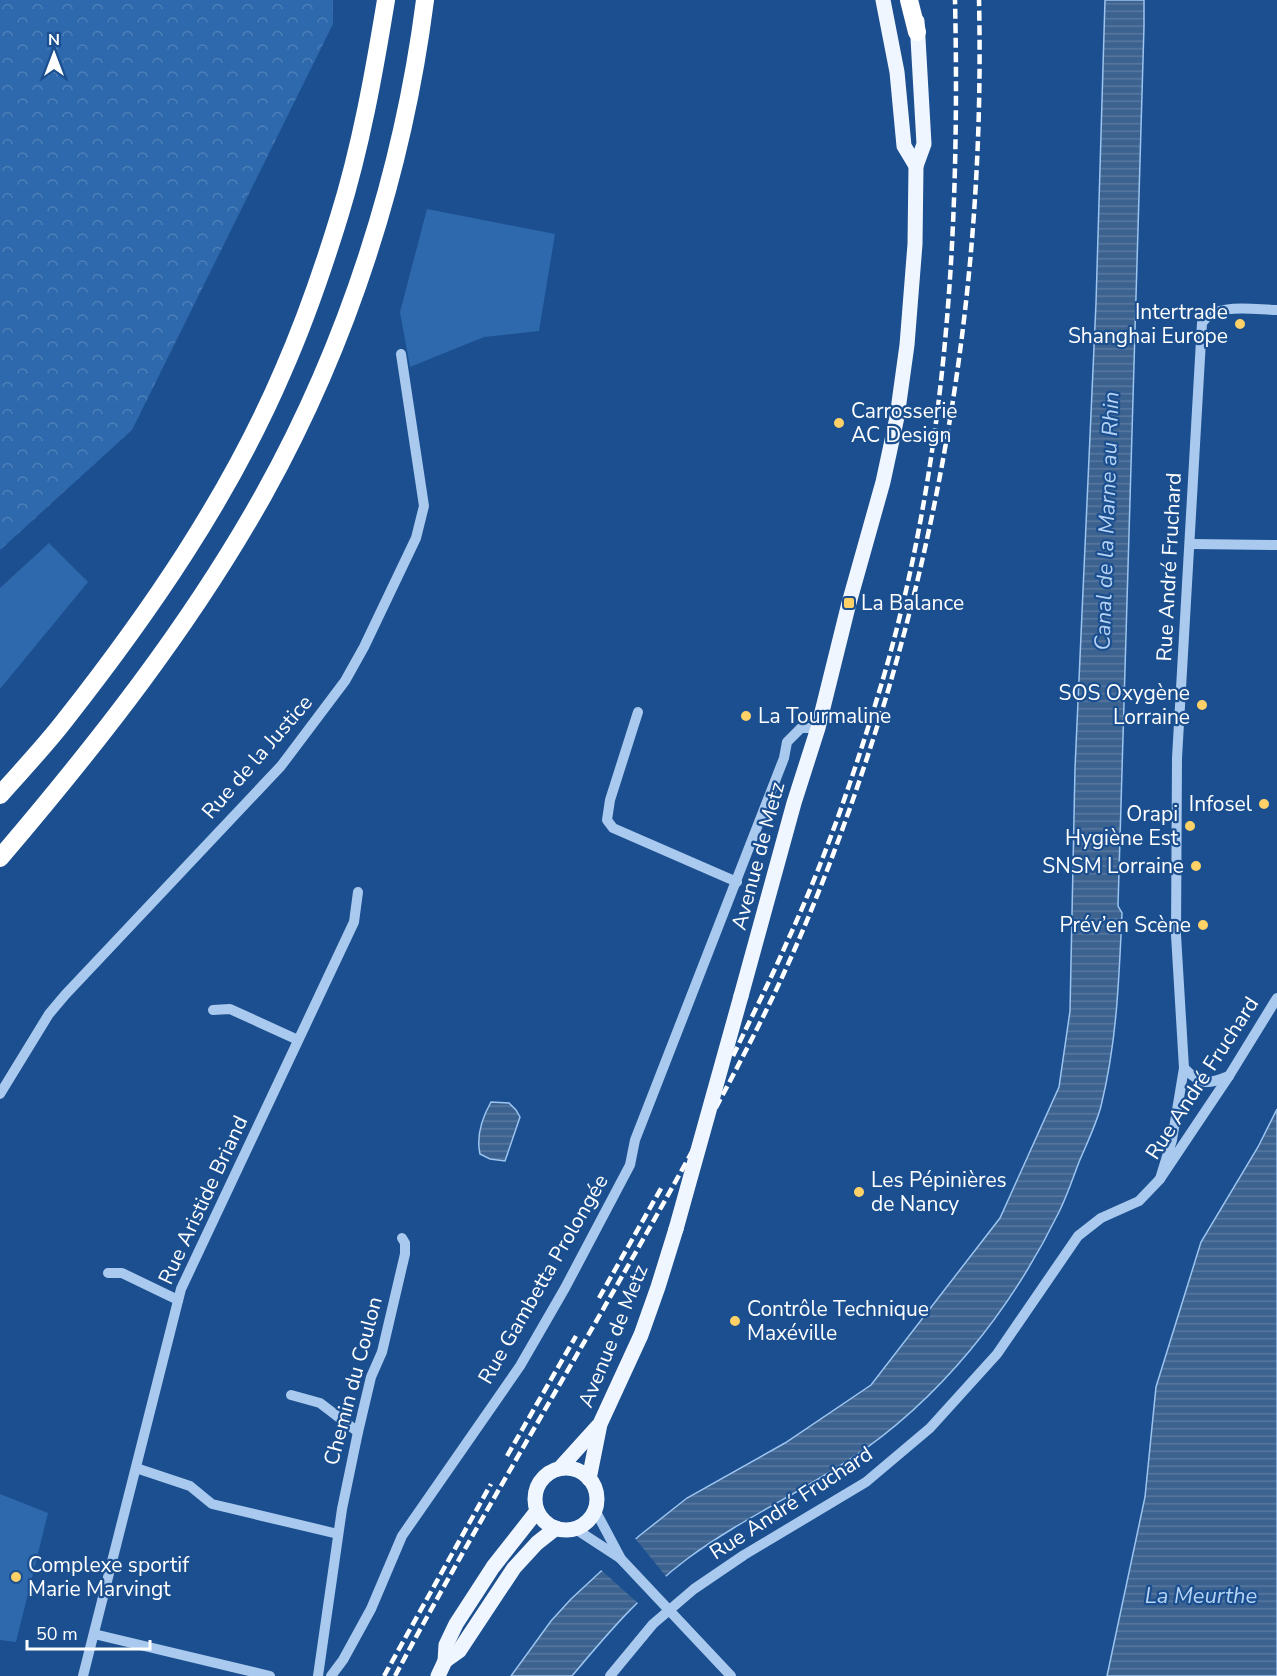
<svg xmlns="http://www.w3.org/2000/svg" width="1277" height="1676" font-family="'Nunito Sans',sans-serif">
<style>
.green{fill:#2e69ad}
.forest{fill:url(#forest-crowns)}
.water{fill:url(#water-rules);stroke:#9cc4f0;stroke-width:1.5}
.pier{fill:#1b4f8f}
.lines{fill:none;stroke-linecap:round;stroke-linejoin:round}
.minor{stroke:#a9c9ee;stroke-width:10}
.major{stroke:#f0f6ff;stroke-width:15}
.highway{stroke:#fff;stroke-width:18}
.rail{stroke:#fff;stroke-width:4.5;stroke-dasharray:10 4.5;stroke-linecap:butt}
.minor-bridge{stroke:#a9c9ee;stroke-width:10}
.major-bridge{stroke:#f0f6ff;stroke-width:15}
.poi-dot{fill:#ffd166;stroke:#1b4f8f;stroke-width:2}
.labels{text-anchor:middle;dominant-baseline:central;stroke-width:4.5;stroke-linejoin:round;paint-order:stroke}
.poi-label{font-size:21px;fill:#fff;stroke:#1b4f8f;text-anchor:end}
.street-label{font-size:21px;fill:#fff;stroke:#1b4f8f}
.water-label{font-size:22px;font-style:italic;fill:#b5d3f5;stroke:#1b4f8f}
</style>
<defs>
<pattern id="forest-crowns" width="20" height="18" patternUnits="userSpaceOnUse" patternTransform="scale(1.5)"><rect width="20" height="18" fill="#2e69ad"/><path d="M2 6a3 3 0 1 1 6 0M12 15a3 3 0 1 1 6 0" fill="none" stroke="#4d80b9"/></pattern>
<pattern id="water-rules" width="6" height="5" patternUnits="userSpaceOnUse" patternTransform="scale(1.5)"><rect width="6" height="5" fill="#3c6290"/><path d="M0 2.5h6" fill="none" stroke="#597aa1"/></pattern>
</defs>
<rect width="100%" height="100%" fill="#1b4f8f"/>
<g class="green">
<path d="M427,209L555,234L539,331L484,337L410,367L400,312Z"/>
<path d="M49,543L88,582L0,689V588Z"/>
<path d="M0,1494L48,1513L16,1642L0,1640Z"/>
</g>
<path class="forest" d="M0,0H333V24L132,430L0,550Z"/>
<g class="water">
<path d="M1105,0H1144V26L1118,906L1122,913C1119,978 1117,1042 1101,1106C1096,1125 1087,1143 1079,1162C1073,1178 1067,1196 1059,1212C1011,1310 940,1400 849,1460C796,1495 738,1521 687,1559C643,1592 607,1634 572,1676H511L551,1621L571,1599L639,1536L687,1498L785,1443L871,1385L1000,1218L1059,1087L1070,1011L1075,768L1096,303Z"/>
<path d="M491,1102L509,1103L516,1110L520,1117L505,1161L490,1159L480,1154C476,1136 482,1118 491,1102Z"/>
<path d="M1277,1109V1676H1107L1145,1497L1156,1387L1201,1242L1258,1147Z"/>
</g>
<path class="pier" d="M634,1537L668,1579L640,1605L599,1568Z"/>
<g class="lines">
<g class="minor">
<path d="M1277,310C1255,310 1214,302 1202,323L1177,758L1176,935L1184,1068L1172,1140L1160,1179L1229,1076L1277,998"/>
<path d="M1191,544L1277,545"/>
<path d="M638,712L610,800L607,820L613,828L737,882"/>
<path d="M213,1010L230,1009L298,1040"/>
<path d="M1184,1068C1201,1085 1207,1085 1229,1076"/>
<path d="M0,1094L49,1014L65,995L281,766L345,681L364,647L416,538L424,506L401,354"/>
<path d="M108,1273H122L178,1300"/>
<path d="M291,1395L320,1403L358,1432"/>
<path d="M136,1468L190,1486L212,1504L338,1534"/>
<path d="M595,1510L620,1557"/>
<path d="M574,1528L620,1558"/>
<path d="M94,1634L270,1676"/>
<path d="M83,1676L181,1289L354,922L358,892"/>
<path d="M318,1676L342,1509L358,1432L371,1377L382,1352L405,1254V1243L402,1238"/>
<path d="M331,1676L343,1660L371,1609L402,1536L520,1366L565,1288L630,1165L635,1140L644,1117L784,758L787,742L801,728H818"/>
<path d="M610,1676L653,1624L694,1589L744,1555L866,1482L930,1428L997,1354L1078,1236L1101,1218L1139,1201L1160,1179"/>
</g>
<g class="major">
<path d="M883,0L897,72L904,146L916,166"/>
<path d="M741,996L794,803L818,728L849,603L883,482L897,417L907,345L915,244L916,166L924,144L917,21"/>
<path d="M560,1468L598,1426"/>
<circle cx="566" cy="1499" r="31"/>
<path d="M589,1479L600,1424L641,1335L658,1287L676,1229"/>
<path d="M445,1661L459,1651L514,1568L537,1543L556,1528"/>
<path d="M438,1676L445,1661L446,1645L456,1624L493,1567L537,1511"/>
</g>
<g class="highway">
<path d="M909,0L917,32"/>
<path d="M0,795C22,770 45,746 65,720C150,612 229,497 283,371C305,321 323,269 339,217C361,146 374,73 386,0"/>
<path d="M0,858C97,744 191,625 264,494C348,343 403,172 425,0"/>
</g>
<g class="rail">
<path d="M733,1056C751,1018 770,981 787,942C826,858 856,769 883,679C947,460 960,228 955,0"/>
<path d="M599,1298L663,1185"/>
<path d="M507,1456L576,1336"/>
<path d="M384,1676L491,1484"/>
<path d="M395,1676C513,1455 649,1243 762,1019C801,941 833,859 861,776C946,525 985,264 979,0"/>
</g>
<path class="minor-bridge" d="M620,1558L731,1676"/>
<path class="major-bridge" d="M676,1229L741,996"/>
</g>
<g class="poi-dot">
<circle cx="1240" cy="324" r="6"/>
<circle cx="839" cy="423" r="6"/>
<rect x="843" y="597" width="12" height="12" rx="3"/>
<circle cx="1202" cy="705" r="6"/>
<circle cx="746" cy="716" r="6"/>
<circle cx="1264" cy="804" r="6"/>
<circle cx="1190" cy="826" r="6"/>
<circle cx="1196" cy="866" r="6"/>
<circle cx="1203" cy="925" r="6"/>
<circle cx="859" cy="1192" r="6"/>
<circle cx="735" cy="1321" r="6"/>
<circle cx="16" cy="1577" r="6"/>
</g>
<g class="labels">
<g class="poi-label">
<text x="1228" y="312">Intertrade<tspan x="1228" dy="24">Shanghai Europe</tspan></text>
<text x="851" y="411" text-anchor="start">Carrosserie<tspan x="851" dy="24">AC Design</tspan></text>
<text x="861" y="603" text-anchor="start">La Balance</text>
<text x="1190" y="693">SOS Oxygène<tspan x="1190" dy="24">Lorraine</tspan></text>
<text x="758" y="716" text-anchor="start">La Tourmaline</text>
<text x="1252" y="804">Infosel</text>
<text x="1178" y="814">Orapi<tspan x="1178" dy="24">Hygiène Est</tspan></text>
<text x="1184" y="866">SNSM Lorraine</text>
<text x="1191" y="925">Prév’en Scène</text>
<text x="871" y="1180" text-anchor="start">Les Pépinières<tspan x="871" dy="24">de Nancy</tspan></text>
<text x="747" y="1309" text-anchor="start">Contrôle Technique<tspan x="747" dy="24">Maxéville</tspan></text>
<text x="28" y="1565" text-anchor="start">Complexe sportif<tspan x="28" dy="24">Marie Marvingt</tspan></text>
</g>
<g class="street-label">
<text transform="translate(1169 567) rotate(-87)">Rue André Fruchard</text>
<text transform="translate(257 757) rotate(-49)">Rue de la Justice</text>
<text transform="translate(758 856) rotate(-75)">Avenue de Metz</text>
<text transform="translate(1202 1078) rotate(-57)">Rue André Fruchard</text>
<text transform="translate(203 1200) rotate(-65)">Rue Aristide Briand</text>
<text transform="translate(543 1279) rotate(-60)">Rue Gambetta Prolongée</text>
<text transform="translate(613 1336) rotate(-68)">Avenue de Metz</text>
<text transform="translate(353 1381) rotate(-75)">Chemin du Coulon</text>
<text transform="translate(791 1503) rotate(-33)">Rue André Fruchard</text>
</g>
<g class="water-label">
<text transform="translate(1107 521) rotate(-88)">Canal de la Marne au Rhin</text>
<text x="1201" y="1596">La Meurthe</text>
</g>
</g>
<g transform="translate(54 54)" stroke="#1b4f8f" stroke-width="4.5" paint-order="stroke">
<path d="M0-4.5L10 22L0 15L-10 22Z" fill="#ffffff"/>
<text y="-9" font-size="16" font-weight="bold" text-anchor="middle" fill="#ffffff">N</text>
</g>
<path d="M27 1640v9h123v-9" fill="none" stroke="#ffffff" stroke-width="3"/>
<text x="36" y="1640" font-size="18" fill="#ffffff" stroke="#1b4f8f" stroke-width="4.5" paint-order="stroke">50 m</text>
</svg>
